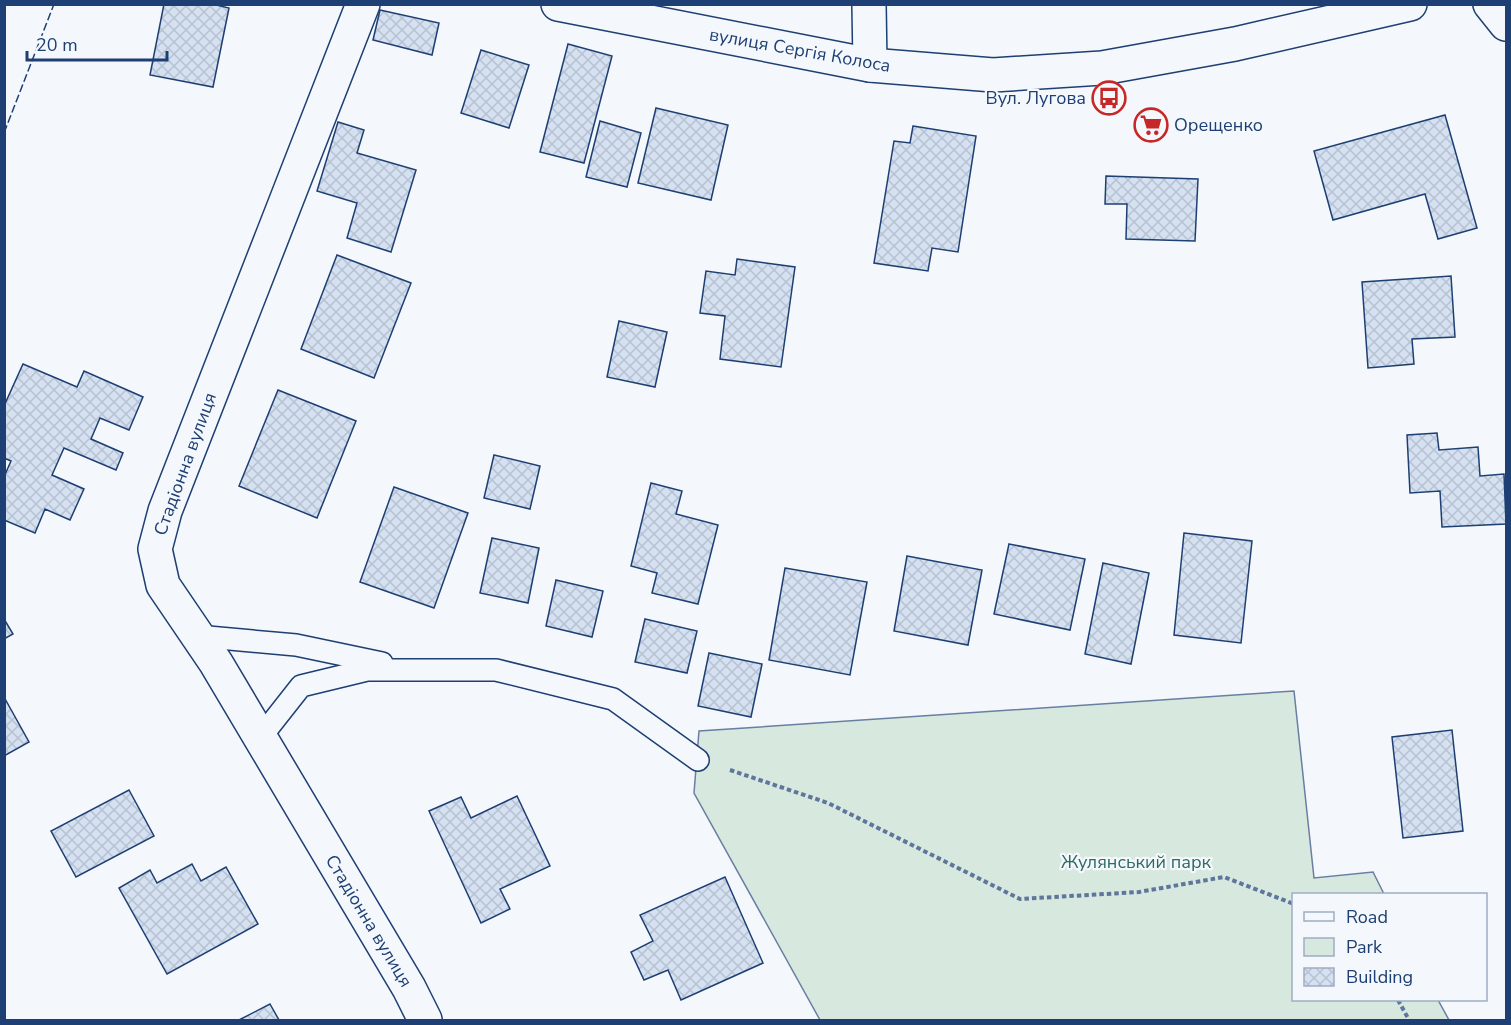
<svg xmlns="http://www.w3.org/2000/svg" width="1511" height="1025" font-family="'Nunito Sans',sans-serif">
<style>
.green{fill:#d7e8df;stroke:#687fa3;stroke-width:1.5}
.building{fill:url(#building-cross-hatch);stroke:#1d3f73;stroke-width:1.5}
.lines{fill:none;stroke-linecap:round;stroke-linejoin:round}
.service-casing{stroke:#1d3f73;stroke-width:24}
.minor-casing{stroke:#1d3f73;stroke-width:36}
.tertiary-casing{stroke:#1d3f73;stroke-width:36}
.path{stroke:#5e769c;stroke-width:4;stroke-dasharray:4.5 3;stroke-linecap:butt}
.service{stroke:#f4f7fb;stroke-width:21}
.minor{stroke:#f4f7fb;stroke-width:33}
.tertiary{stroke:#f4f7fb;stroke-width:33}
.fence{stroke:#1d3f73;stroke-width:1.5;stroke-dasharray:8 3;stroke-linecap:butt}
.labels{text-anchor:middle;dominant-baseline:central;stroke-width:4.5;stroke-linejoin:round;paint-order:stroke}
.street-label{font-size:18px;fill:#1d3f73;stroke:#f4f7fb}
.poi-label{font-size:18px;fill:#1d3f73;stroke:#f4f7fb;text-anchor:end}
.park-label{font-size:18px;fill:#2c6c60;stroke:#f4f7fb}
</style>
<defs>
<pattern id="building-cross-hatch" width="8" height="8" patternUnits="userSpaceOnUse" patternTransform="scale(1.5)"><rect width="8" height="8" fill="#d5e0f0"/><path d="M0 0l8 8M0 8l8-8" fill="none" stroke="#b6c1d1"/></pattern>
</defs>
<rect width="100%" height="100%" fill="#f4f7fb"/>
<path class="green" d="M1294,691L1314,878L1373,872L1384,894H1294V1000H1438L1449,1020H820L694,793L699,731Z"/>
<g class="building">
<path d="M164,4H212L229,8L213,87L150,75Z"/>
<path d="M380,10L439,23L432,55L373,40Z"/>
<path d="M568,44L612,56L584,163L540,152Z"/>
<path d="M481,50L529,65L509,128L461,113Z"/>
<path d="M656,108L728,125L711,200L638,183Z"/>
<path d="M1445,115L1477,228L1438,239L1425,194L1333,220L1314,151Z"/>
<path d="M600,121L641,133L627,187L586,177Z"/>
<path d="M338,122L364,130L357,153L416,170L391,252L347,238L357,203L317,191Z"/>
<path d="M913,126L976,136L958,252L932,248L928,271L874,263L894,141L910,143Z"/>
<path d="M1106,176L1198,179L1195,241L1126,239L1127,204H1105Z"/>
<path d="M337,255L411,283L374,378L301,349Z"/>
<path d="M737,259L795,267L781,367L720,359L725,316L700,313L706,271L735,275Z"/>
<path d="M1451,276L1455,337L1412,339L1414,364L1368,368L1362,282Z"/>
<path d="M619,321L667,332L655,387L607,377Z"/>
<path d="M23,364L77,387L84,371L143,397L129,430L100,418L91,439L123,453L116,470L64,448L52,475L84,489L70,520L45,509L35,533L4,520V477L11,461L4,458V406Z"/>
<path d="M278,390L356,421L317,518L239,486Z"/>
<path d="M1437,433L1439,450L1478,447L1480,476L1504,474L1506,524L1442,527L1440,491L1410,493L1407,435Z"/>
<path d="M494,455L540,466L530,509L484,498Z"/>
<path d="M651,483L682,491L676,514L718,525L698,604L652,593L657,573L631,566Z"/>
<path d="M394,487L468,513L434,608L360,582Z"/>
<path d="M1184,533L1252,541L1241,643L1174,635Z"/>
<path d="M492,538L539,548L528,603L480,593Z"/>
<path d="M1009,544L1085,559L1070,630L994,614Z"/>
<path d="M907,556L982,570L968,645L894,631Z"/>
<path d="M1103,563L1149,573L1131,664L1085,654Z"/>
<path d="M785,568L867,582L850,675L769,660Z"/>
<path d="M556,580L603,591L592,637L546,626Z"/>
<path d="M4,619L13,634L4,639Z"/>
<path d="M645,619L697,631L687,673L635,662Z"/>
<path d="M709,653L762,664L751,717L698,706Z"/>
<path d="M4,697L29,742L4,756Z"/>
<path d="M1452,730L1463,831L1403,838L1392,737Z"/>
<path d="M129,790L154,836L76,877L51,831Z"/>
<path d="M517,796L550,866L500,889L510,909L481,923L429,811L461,797L471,818Z"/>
<path d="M192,864L201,881L226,867L258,924L167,974L119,888L150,870L157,883Z"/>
<path d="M725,877L763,963L681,1000L668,970L644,980L631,952L653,941L640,915Z"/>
<path d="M270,1004L279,1020H239Z"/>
</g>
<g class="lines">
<defs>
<g id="service">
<path d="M197,636L296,645L382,663"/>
<path d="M260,738L301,686L367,670H496L613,699L698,760"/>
</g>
<g id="minor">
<path d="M363,4L165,511L155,549L163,585L216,663L409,988L425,1020"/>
<path d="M869,4L870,65"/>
</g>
<g id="tertiary">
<path d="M558,4L870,65L993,75L1102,68L1235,44L1410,4"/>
<path d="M1490,4L1506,24"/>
</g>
</defs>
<use href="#service" class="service-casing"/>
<use href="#minor" class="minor-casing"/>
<use href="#tertiary" class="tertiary-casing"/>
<g class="path">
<path d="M730,770L828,803L1020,899L1139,892L1224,877L1294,904"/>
<path d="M1398,1000L1409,1020"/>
</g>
<use href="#service" class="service"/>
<use href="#minor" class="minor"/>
<use href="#tertiary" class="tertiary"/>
<path class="fence" d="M4,133L54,4"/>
</g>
<defs>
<symbol id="bus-ring" viewBox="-11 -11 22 22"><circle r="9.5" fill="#f4f7fb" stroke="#c62828" stroke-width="1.5"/><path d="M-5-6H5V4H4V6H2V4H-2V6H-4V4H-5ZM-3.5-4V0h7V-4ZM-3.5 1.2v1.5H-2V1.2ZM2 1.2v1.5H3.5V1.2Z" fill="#c62828"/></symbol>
<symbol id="supermarket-ring" viewBox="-11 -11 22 22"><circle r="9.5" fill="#f4f7fb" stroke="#c62828" stroke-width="1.5"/><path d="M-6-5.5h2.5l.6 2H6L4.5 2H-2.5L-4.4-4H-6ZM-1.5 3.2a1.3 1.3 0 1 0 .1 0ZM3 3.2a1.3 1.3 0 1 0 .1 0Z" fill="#c62828"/></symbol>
</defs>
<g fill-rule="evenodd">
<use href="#bus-ring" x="1090" y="79" width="38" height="38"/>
<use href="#supermarket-ring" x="1132" y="106" width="38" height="38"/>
</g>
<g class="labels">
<g class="street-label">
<text transform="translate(800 50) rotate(10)">вулиця Сергія Колоса</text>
<text transform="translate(185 464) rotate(-70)">Стадіонна вулиця</text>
<text transform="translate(369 921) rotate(59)">Стадіонна вулиця</text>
</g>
<g class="poi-label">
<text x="1086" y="98">Вул. Лугова</text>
<text x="1174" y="125" text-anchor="start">Орещенко</text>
</g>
<g class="park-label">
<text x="1136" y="862">Жулянський парк</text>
</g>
</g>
<rect width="1511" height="1025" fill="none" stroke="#1d3f73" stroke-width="12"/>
<rect x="1292" y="893" width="195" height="108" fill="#f4f7fb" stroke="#9eadc5" stroke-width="1.5"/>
<rect x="1304" y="912" width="30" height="9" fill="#f4f7fb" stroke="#9eadc5" stroke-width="1.5"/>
<text x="1346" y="923" font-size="18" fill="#1d3f73">Road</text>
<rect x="1304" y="938" width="30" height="18" fill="#d7e8df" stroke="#9eadc5" stroke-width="1.5"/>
<text x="1346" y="953" font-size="18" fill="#1d3f73">Park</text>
<rect x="1304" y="968" width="30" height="18" fill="url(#building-cross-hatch)" stroke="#9eadc5" stroke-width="1.5"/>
<text x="1346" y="983" font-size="18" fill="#1d3f73">Building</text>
<path d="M27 51v9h140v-9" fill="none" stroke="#1d3f73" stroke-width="3"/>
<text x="36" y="51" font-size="18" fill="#1d3f73" stroke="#f4f7fb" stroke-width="4.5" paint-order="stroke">20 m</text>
</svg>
